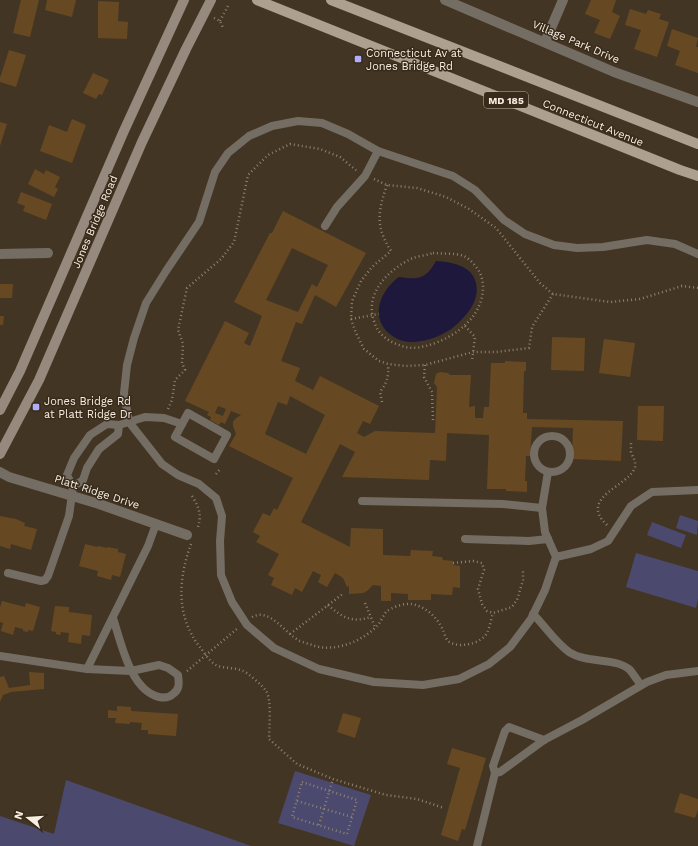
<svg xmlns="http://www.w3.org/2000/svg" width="698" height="846" font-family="'Work Sans',sans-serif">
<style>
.green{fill:#4b496e}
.water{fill:#1d183c}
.building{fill:#664923;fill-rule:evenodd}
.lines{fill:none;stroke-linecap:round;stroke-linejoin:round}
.path{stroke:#8e8273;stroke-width:2.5;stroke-dasharray:1 3;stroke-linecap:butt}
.lane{stroke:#746d64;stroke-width:8}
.street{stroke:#746d64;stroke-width:10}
.secondary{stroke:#958a7d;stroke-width:10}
.primary{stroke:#aea08f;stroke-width:10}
.poi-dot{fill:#b2adfa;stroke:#382b1a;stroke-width:1.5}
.labels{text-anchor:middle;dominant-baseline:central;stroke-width:3;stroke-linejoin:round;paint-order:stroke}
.shield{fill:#382b1a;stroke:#beb4a7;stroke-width:1}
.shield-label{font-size:10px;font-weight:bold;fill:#f7eee3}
.street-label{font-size:11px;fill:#f7eee3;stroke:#382b1a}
.poi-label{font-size:11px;fill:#f7eee3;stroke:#382b1a;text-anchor:start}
</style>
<rect width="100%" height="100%" fill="#433523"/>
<g class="green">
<path d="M680,515L698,521L697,535L676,528Z"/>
<path d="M652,522L686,535L681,548L647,535Z"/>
<path d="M636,553L698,571V599L696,608L626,587Z"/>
<path d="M295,771L371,795L354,846L278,823Z"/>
<path d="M66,780L251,846H0V816L54,834Z"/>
</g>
<path class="water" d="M436,261C451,262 472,265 476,283C479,295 473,307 465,316C459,322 454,328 446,332C433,340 408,347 394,337C368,321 379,291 399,277C419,280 426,279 436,261Z"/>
<g class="building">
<path d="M21,0H39L30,37L13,33Z"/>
<path d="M47,0H76L72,17L45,10Z"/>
<path d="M591,0H616L612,12L620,16L610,39L594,33L600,20L585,14Z"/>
<path d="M98,1L119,2L118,21L128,22L127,39L98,38Z"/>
<path d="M630,9L646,14L648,10L661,14L659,19L669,22L657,57L634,49L641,30L625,25Z"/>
<path d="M672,29L698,38L696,47H698V73L675,65L680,51L667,46Z"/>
<path d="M9,50L26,55L16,87L0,82V78Z"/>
<path d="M93,73L109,80L102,95L99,94L96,99L83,93Z"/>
<path d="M72,119L86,125L72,163L40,151L49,125L67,132Z"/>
<path d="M0,122L7,124L0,146Z"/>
<path d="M35,169L44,174L46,170L60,177L55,187L58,189L54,197L28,184Z"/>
<path d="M21,192L52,204L46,220L23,211L25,206L17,203Z"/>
<path d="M283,211L366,253L336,307L315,295L302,324L296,322L281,361L300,368L295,381L313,390L320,376L379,406L370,424L363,421L357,433L364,437L375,431L435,433L437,387L434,383L436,374L440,372L448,373L450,375H471L469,407L475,406V418H483L484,407H489L491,363H505V361L526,362V371H524L523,413H527V419L623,421L621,461L572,459L573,428L532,427L530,456H526L525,481H527V492L506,491V489H487L489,435L447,433L446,461L430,460L429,480L342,477L355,452L340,444L301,522L350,547L351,528L383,529V555L410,556L411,550L433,551L432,556L442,557L443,560L453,561V565L460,566V588L453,587L452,595L431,594V600H408V594L391,593V601H381V586L373,585L367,591L363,593L349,594V586L347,587L343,578L335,573L327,587L318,582L321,575L313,571L302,592L295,588L292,595L271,585L274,578L268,575L279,554L256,542L260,536L253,532L263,513L270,516L274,508L277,510L293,478L229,446L236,434L233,426V422L235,419L241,415L231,411L225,424L221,422L219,425L210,420L211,417L207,415L209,412L185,401L225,321L249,333L244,343L250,346L262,316L234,302L270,233H272ZM292,248L328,265L317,287L312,284L298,312L266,300ZM290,396L325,415L306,454L265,434L278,402L287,405ZM218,406L226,409L223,416L215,413Z"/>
<path d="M0,284H13L12,298H0Z"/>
<path d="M0,316H4L3,325H0Z"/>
<path d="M552,337L585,338L584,371L551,370Z"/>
<path d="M604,339L635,343L630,377L599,373Z"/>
<path d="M638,406H664L663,441L637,440Z"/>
<path d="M0,516L16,519L25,523L24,526L37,529L31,550L11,544L10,549L0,546Z"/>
<path d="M85,544L97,547L98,546L107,548L108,547L118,549V552L126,554L120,577L112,575L111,580L97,576L98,571L79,566Z"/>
<path d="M2,601L25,607L26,603L40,607L33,631L28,630V632L23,631V629L15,627L13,635L1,631L3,623L0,622V607Z"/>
<path d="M55,606L69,607V612L92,615L90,636L82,635L81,644L68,642L69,633L61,632L60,635L56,634V632L51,631Z"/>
<path d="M29,672L44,673V689L11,692L3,695L0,702V677L4,676L9,688L30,685Z"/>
<path d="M117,706L131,707V711L178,714L176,736L148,734V730H141L142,723L130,722V724L115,723L116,718H108V710L117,711Z"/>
<path d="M343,713L361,718L355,738L337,732Z"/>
<path d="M452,748L486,758L465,830L462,829L458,841L441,835L460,768L447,764Z"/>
<path d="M680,793L698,799V810L695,818L674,812Z"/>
</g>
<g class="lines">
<g class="path">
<path d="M214,18L220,21L223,28"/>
<path d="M220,21L229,4"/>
<path d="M374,179L387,185L417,188L446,197L469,209L496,228L540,283L553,294L610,302L640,299L682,286L698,288"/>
<path d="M387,185C378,211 375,226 391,251L372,267L361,281L352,301L351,319L356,333L364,349L379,361L388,364L405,366L425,365L473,352H496L529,348L532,327L553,294"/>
<path d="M433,253C443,254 455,253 464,256C470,259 477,267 480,273C488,291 479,313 465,325C452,338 420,353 402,346C389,342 378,335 374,321C364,293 389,269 413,258C419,256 427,255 433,253Z"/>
<path d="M351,319L379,314"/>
<path d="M465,326L475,337L472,361"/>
<path d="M425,365L424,377L432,392L433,421"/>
<path d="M382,402L380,392C387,382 389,377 388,364"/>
<path d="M168,409L172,400L175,380L185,370L182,363L183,344L178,330L187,288L221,259L234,242L248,175L268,155L290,144L320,149L340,157L357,171"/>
<path d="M216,474L220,469"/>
<path d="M192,496C200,509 202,516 197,530"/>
<path d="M607,525C577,497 630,486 635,467C636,461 633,458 631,452C631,449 631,446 631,443"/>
<path d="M191,544C178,580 176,615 199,646C204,652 209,661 216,665C224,669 235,667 243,671C247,672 264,687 266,691C272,699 269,729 269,739L297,764L333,779L386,795L417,799L444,808"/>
<path d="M453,563L473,561L482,563L484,570L478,589L482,604L487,611L493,613L512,607L517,600L523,580V570"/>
<path d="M365,603L375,627"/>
<path d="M328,605C343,618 352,623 371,617"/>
<path d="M252,617C270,607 285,634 300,641C305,643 310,644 315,646C336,652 363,641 378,625C381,621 383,616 386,612C392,607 404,603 412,604C426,607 437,617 443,630C444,633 446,639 448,641C458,649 481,644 487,633C490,627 491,619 493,613"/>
<path d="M290,634L344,593"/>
<path d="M187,671L238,628"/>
<path d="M302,782L357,800L347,834L292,817Z"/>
<path d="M297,801L352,817"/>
<path d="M319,825L333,779"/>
</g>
<g class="lane">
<path d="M325,226L337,207L365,176L378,151"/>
<path d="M188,413L227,435L214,459L175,437Z"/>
<circle cx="552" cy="454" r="18"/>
<path d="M548,472L542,508L545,532L556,557L545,590L531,619L510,647L489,664L459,679L423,685L374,682L319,669L274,648L247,625L232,602L221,575L220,541L222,516L216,498L199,484L178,475L162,464L129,422L124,393L127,365L134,338L146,303L166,271L199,222L215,172L228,153L249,136L272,126L298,121L322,123L348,134L378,151L453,176L475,190L504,220L525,234L554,245L577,248L603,247L647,240L675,244L698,254"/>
<path d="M73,487L83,480L87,468L99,449L118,434L119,425"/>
<path d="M362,501L503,504L542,508"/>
<path d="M465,539L529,541L548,539"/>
<path d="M556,557L591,549L608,541L631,506L652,492L698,490"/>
<path d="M8,573L41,581L45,580L48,576L69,516L73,487L67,475L74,458L90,435L107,424L119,425L145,417L164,418L182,424"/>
<path d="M533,614C545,626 555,642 569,652C587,664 616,657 630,670C634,675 637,680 641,685"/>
<path d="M0,656L87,669L131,671L159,665L168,668L178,675C179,683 180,689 173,694C169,698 164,698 159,697C130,690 121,642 113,618"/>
<path d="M87,669L148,546L156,524"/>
<path d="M544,740L509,727L505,731L493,766L495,773L500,772L544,740L582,720L647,682L666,675L698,671"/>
<path d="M477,846L495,773"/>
</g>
<g class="street">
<path d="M445,0L614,72L698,102"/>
<path d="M545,42L563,0"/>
<path d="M0,254L48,253"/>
<path d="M0,472L9,477L99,504L187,535"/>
</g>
<g class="secondary">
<path d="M0,410L20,371L123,133L184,0"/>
<path d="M0,454L39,380L142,142L186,49L211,0"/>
</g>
<g class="primary">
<path d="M257,0L680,170L698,176"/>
<path d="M331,0L698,144"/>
</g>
</g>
<g class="poi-dot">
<rect x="354" y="55" width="8" height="8" rx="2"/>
<rect x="32" y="403" width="8" height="8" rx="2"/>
</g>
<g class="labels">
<rect class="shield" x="484" y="92" width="44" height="16" rx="3"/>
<g class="shield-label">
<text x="506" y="100">MD 185</text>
</g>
<g class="street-label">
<text transform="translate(576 42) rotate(23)">Village Park Drive</text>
<text transform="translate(593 123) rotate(22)">Connecticut Avenue</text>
<text transform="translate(95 222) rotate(-67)">Jones Bridge Road</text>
<text transform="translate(97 492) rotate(18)">Platt Ridge Drive</text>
</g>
<g class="poi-label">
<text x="366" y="53">Connecticut Av at<tspan x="366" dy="13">Jones Bridge Rd</tspan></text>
<text x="44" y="401">Jones Bridge Rd<tspan x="44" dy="13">at Platt Ridge Dr</tspan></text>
</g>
</g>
<g transform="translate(28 818) rotate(287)" stroke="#382b1a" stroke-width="3" paint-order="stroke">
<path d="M0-3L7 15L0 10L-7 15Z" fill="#f7eee3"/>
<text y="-6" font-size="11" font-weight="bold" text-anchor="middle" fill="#f7eee3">N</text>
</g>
</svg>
